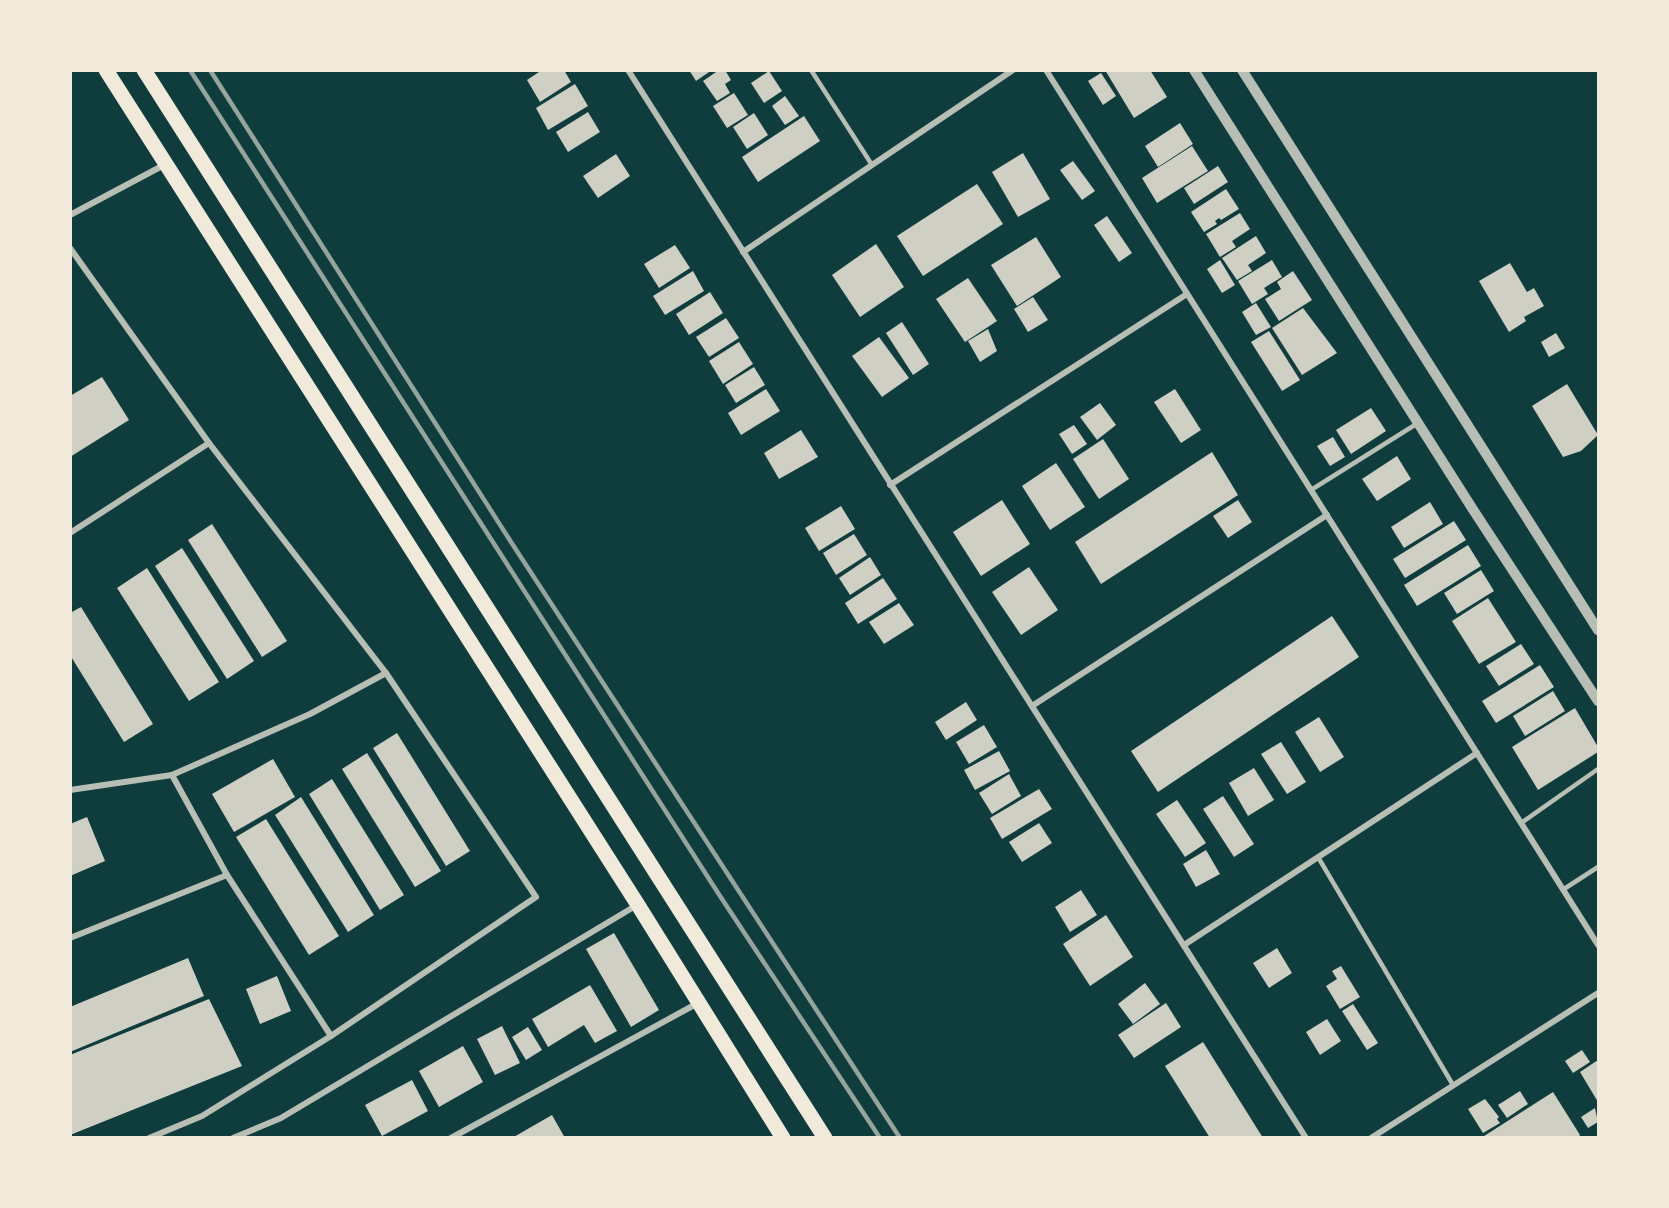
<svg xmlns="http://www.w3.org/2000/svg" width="1669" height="1208" font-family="'Archivo Narrow',sans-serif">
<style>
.building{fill:#cfcfc3}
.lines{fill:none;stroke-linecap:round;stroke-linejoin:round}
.service{stroke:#b8beb3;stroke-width:4.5}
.minor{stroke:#b8beb3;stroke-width:6}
.tertiary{stroke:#b8beb3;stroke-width:10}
.primary{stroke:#f1e9da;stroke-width:15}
.rail{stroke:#97a49c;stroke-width:4.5}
</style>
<rect width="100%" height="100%" fill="#0f3d3e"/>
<g class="building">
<path d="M542,70H564L571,82L540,102L527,80Z"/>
<path d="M689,70H712L696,81Z"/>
<path d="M719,70H725L731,80L725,84L730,93L717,101L703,81Z"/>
<path d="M1105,70H1150L1167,97L1134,118Z"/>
<path d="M769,71L782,91L764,103L751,83Z"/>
<path d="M1101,73L1116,96L1103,105L1088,81Z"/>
<path d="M575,84L588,106L548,130L536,108Z"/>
<path d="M734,93L748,115L727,128L713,106Z"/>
<path d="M785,96L799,116L785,125L772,106Z"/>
<path d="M588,112L600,132L568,152L556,132Z"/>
<path d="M754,113L768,135L747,149L733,127Z"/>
<path d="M804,116L820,141L758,182L742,157Z"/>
<path d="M1180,123L1193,144L1158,167L1145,146Z"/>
<path d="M1192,146L1208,171L1157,203L1142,178Z"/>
<path d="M1023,153L1050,199L1018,217L992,172Z"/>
<path d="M616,154L630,176L598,198L583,176Z"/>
<path d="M1073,161L1095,191L1082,200L1060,170Z"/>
<path d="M1218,166L1228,182L1194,204L1184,188Z"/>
<path d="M977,184L1003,224L923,276L897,236Z"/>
<path d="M1226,189L1239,209L1221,220L1219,218L1215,221L1217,224L1204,232L1191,212Z"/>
<path d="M1240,213L1250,229L1232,241L1236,247L1220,257L1206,234Z"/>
<path d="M1107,216L1132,253L1119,262L1094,225Z"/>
<path d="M1256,236L1266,253L1248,265L1252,271L1237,280L1222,258Z"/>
<path d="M1036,237L1061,277L1017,306L991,265Z"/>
<path d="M876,244L904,287L860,317L832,275Z"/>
<path d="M675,245L690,268L659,288L644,264Z"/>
<path d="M1220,260L1235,285L1222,293L1207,269Z"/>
<path d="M1272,260L1282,277L1264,288L1268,294L1252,304L1238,281Z"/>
<path d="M1510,263L1527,292L1534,288L1544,306L1524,317L1526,321L1509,332L1479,281Z"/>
<path d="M693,271L704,291L665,315L653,296Z"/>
<path d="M1293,271L1312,300L1279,321L1265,299L1281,289L1277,282Z"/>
<path d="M968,278L997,321L965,342L936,299Z"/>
<path d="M710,292L723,313L689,335L676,314Z"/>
<path d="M1033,297L1048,320L1028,332L1014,309Z"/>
<path d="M1256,303L1271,327L1256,335L1242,312Z"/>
<path d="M1303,308L1337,353L1302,375L1272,328Z"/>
<path d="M726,318L739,338L709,357L696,337Z"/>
<path d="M902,322L929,364L913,375L886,333Z"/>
<path d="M988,329L997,351L980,362L968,341Z"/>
<path d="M1269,331L1300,380L1282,391L1251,342Z"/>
<path d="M1556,333L1565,348L1549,357L1541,342Z"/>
<path d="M879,337L909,378L882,397L852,356Z"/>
<path d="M739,342L753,364L723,384L709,361Z"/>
<path d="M754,367L765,385L736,403L725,385Z"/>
<path d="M102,377L129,420L70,457V396Z"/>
<path d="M1567,384L1598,435L1581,451L1563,457L1532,406Z"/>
<path d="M766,389L780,411L741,435L728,413Z"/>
<path d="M1175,389L1201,430L1181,443L1154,402Z"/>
<path d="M1100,403L1116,425L1097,440L1080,417Z"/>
<path d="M1371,408L1386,431L1351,454L1336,430Z"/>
<path d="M1074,425L1087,444L1072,454L1059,434Z"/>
<path d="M801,430L818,457L779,479L764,453Z"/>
<path d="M1333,437L1345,457L1330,466L1317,446Z"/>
<path d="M1103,439L1129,479L1099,499L1073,459Z"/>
<path d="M1212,452L1238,495L1101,584L1075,542Z"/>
<path d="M1397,456L1411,479L1377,501L1362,479Z"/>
<path d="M1056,463L1085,507L1050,530L1022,486Z"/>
<path d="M1002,500L1030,544L981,576L953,532Z"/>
<path d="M1238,500L1252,522L1228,538L1213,516Z"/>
<path d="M1430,502L1443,524L1404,548L1391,527Z"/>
<path d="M841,506L855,529L819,551L805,528Z"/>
<path d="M1454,521L1466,540L1405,578L1393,559Z"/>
<path d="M212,524L287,641L262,657L188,540Z"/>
<path d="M854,534L867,555L836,575L823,553Z"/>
<path d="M1468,545L1481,566L1417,606L1404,585Z"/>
<path d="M182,548L254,661L227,679L155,566Z"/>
<path d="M870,557L881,575L850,595L839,578Z"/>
<path d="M1029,567L1058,610L1021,635L992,592Z"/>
<path d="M147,568L219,682L189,701L117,588Z"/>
<path d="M1481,570L1494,591L1457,614L1444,593Z"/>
<path d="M883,578L897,599L858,624L845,603Z"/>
<path d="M1488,598L1516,642L1479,664L1452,621Z"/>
<path d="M899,603L914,625L884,644L869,622Z"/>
<path d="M81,607L153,724L124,742L70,655V613Z"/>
<path d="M1332,616L1359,657L1158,792L1131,751Z"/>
<path d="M1521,644L1534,664L1499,686L1486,666Z"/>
<path d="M1540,665L1554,687L1496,723L1482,701Z"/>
<path d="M1553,691L1565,711L1525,736L1513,716Z"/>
<path d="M966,702L977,720L946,740L935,722Z"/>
<path d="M1575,708L1598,747V752L1538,790L1512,747Z"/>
<path d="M1319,717L1344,757L1320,772L1295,732Z"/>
<path d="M984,725L997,747L969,764L956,742Z"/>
<path d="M397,733L470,851L446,866L373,748Z"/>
<path d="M1281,742L1306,782L1287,794L1261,754Z"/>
<path d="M999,751L1010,771L975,790L964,770Z"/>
<path d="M367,753L441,871L415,887L342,769Z"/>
<path d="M273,759L295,797L234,832L212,794Z"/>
<path d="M1254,768L1274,800L1248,816L1229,783Z"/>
<path d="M1009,774L1021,796L992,814L979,793Z"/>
<path d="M332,779L404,895L380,910L309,794Z"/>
<path d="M1039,789L1052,809L1002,839L990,818Z"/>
<path d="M1223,796L1254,844L1234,857L1203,809Z"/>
<path d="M301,797L374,915L348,932L275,815Z"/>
<path d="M1177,800L1206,843L1185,857L1156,814Z"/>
<path d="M87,817L105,861L70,876V824Z"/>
<path d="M266,819L339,936L309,955L236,837Z"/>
<path d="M1039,823L1052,843L1022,862L1009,842Z"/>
<path d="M1206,850L1220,874L1196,887L1183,864Z"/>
<path d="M1081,890L1097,915L1070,932L1055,907Z"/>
<path d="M1106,915L1133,957L1090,986L1063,944Z"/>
<path d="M614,933L659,1010L631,1027L586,949Z"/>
<path d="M1277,948L1292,973L1269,988L1253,963Z"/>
<path d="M188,958L204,996L70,1052V1007Z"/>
<path d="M1341,966L1360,997L1340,1009L1326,986L1337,979L1332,971Z"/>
<path d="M277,976L291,1011L260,1024L246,989Z"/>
<path d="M1145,983L1160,1004L1133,1024L1118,1004Z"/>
<path d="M590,985L617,1031L595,1043L584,1025L548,1047L532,1019Z"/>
<path d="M209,999L242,1066L70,1135V1055Z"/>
<path d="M1166,1003L1181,1027L1134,1058L1118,1035Z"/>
<path d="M1353,1004L1378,1043L1367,1050L1342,1011Z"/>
<path d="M1327,1019L1341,1041L1320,1055L1306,1032Z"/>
<path d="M502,1026L520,1063L495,1075L477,1039Z"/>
<path d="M528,1027L542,1050L526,1060L512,1037Z"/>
<path d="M1203,1042L1263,1138H1210L1165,1066Z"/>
<path d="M463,1046L483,1082L439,1107L419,1071Z"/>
<path d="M1582,1050L1590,1062L1573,1073L1565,1061Z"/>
<path d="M1598,1060V1102L1580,1072Z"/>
<path d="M412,1080L428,1111L382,1136L365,1105Z"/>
<path d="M1520,1091L1528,1104L1507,1118L1498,1105Z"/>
<path d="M1553,1092L1580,1135L1577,1138H1481Z"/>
<path d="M1485,1099L1499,1117L1497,1119L1500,1123L1483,1133L1468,1109Z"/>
<path d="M1595,1108L1598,1122L1588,1128L1581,1117Z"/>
<path d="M552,1115L565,1138H512Z"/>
</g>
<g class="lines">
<g class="service">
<path d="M811,70L872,165"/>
<path d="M1311,490L1418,423"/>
<path d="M1521,823L1598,769"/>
<path d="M1318,857L1453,1085"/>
<path d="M1564,889L1598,867"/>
</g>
<g class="minor">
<path d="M628,70L1306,1138"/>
<path d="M1046,70L1598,945"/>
<path d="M70,215L164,165"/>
<path d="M70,248L209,443L386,673L536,897L331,1036L202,1116L149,1138"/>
<path d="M743,252L1013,70"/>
<path d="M890,485L1187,294"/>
<path d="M70,533L209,443"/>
<path d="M1032,706L1327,515"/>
<path d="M172,775L227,875L331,1036"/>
<path d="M70,790L172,775L310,714L386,673"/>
<path d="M70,938L227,875"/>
<path d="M1184,945L1477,753"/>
<path d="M233,1138L281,1118L637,905"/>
<path d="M451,1138L698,1003"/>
<path d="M1371,1138L1598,993"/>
</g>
<g class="tertiary">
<path d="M1194,70L1472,508L1598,701"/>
<path d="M1242,70L1598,630"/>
</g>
<g class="primary">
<path d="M106,70L638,905L783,1138"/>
<path d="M144,70L825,1138"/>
</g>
<g class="rail">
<path d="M190,70L720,896L880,1138"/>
<path d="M210,70L511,542L900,1138"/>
</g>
</g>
<rect width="1669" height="1208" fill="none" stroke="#f1e9da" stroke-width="144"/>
</svg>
